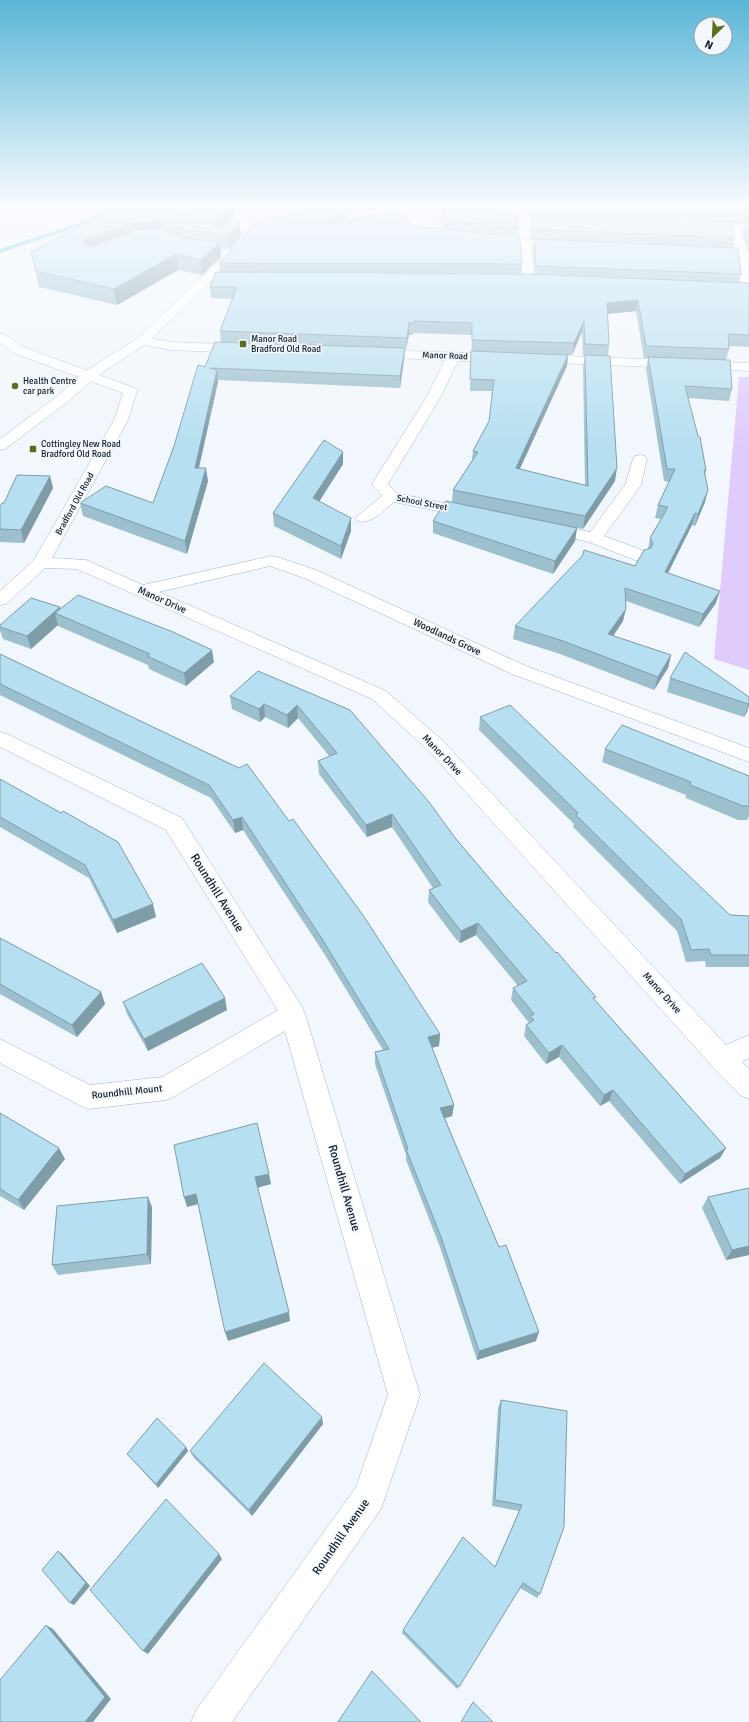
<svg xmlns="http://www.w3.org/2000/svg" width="749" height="1722" font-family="Signika,sans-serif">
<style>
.green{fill:#e0cbfd}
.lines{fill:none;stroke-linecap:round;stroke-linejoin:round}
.stream{fill:#26bac1;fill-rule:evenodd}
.street-casing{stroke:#9eb6d3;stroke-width:1}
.secondary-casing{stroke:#9eb6d3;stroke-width:1}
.street{fill:#fff;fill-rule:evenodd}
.secondary{fill:#fff;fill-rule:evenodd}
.wall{fill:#9dc0cf;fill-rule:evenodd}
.shaded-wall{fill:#7f9ca9}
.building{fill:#b6dff1;stroke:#7f9ca9}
.poi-dot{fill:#5b6e1b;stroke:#f2f7fd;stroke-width:1.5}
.labels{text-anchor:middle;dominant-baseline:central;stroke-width:3.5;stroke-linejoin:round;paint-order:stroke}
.far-poi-label{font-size:9px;fill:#101a24;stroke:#f2f7fd;text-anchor:start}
.far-street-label{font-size:9px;fill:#101a24;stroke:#f2f7fd}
.street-label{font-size:10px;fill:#101a24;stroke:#f2f7fd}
.near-street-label{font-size:12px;fill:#101a24;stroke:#f2f7fd}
</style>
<rect width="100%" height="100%" fill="#f2f7fd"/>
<path class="green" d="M739,377H749V670L714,659Z"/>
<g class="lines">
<path class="stream" d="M109,207H114L94,221L0,253V249L90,219Z"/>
<defs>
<g id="street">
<path d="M369,207H400L518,219V207H528L529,220H560L565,223L560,226H529L530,240L563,243L568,246L563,249L531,247L535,281L533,283H525L523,281L520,246L491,244L486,241L491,238L519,240V225L374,210Z"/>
<path d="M733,225C749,229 749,279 749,293L746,294L719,291L717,289L719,287L740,286L736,254L728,228Z"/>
<path d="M190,246L233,251L239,254L233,257L186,251L184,249L186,247Z"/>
<path d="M0,333L4,334L23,347L135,388L137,391L128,420L52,558L86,560L143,585L271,556L277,557L316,570L526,666L749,748V762L512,674L304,578L270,566L159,592L386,691L443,741L726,1045L749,1035V1058L742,1062L749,1069V1099L740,1095L713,1067L429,751L372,699L77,569L45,568L6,604L0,605V591L34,560L114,420L123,393L13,353L0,343Z"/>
<path d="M142,337L172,342L242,345L247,346L248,349L247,352L242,353L172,350L138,344L136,341L138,338Z"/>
<path d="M374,350L502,354L507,355L508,358L507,361L502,362L458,361L440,398L388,484L396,493L478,510L480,513L478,516L472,518L394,502C384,510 371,525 357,521L355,518L382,496L372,484L426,398L445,360L369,357L368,354L369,351Z"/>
<path d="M538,355L749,363V371L533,362L532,359L533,356Z"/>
<path d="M640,455L645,456L647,459L641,485L604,536L647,552L649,556L647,560L641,561L635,560L589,542L541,531L539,528L541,525L547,523L590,532L625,485L633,459L635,456Z"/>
<path d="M0,732L7,734L182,818L302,1007L305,1014L420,1395L381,1509L232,1722H191L197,1709L356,1487L388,1395L285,1031L175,1096L166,1100L88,1109L79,1105L0,1063V1039L90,1085L162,1077L278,1010L166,830L0,747Z"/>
</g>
<path id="secondary" d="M270,207H280L237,256L146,344L94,378L70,400L5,449L0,450V439L60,394L84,372L138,338L229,252Z"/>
</defs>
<use href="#street" class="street-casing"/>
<use href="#secondary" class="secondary-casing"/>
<use href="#street" class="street"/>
<use href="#secondary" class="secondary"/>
</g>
<g class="wall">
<path d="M191,207H238L227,224L241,236L230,249L220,248L221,257L202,275L178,270L117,305L39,287L31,252L188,212Z"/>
<path d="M310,207H357L342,221L399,215L413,226L442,229V220L445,207H517V216L518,228V237L522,264L521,274L535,275L533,250L534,240H531V227L532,218H530V207H749V253L742,234L744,224L731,223L735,238L733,248L741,274L739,283H749V347L729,346V349L726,360L732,389L729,401L688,398L706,470L705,475V502L695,526L692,525L668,573L716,603L699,627L626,601L623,621L613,636L671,655L668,668L654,690L560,654L513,639L515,626L635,566L648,549L650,538L661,519L655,518L658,505L669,482L664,481L646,369L648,358H644L636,311L608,314L609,345L608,356L615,481L583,529L577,528L575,541L553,574L433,533V521L452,502L453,490L472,460L473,451L489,421L492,391H470L472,335L414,333L413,335H409L406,349H405L404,360L400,388L218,380V382L199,468L208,481L187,554L83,516L80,503H153L205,367L221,342L220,331L233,299L211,298L210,287L220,272L219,263L303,212ZM582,332L583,356H585L583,367L585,485L520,469L567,366L568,355H572Z"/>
<path d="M343,452V464L319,502L351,518V531L341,559L274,526L273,513Z"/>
<path d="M50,476L53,488L24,543L0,542V506L4,503Z"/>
<path d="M60,607L61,609L214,662L186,686L149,669L148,665L58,626V625L31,649L3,639L0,631V625Z"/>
<path d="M0,654L239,768L440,1034L439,1046L432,1048L454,1105L452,1116L445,1118L536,1341L477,1360L440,1247L406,1160V1155L375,1064V1052L383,1050L325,955L243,830L235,833L211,798L0,695Z"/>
<path d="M258,671L456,839L506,898L595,1000L726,1148L720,1158L680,1184L609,1101L600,1106L559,1057L546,1064L524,1036L526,1025L529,1023L511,1000L513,988L518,986L476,935L460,943L455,938L428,902L429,890L433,888L392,827L367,837L319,774L318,761L330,757L298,718L288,728L265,717L260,722L232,709L230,696Z"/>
<path d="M670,678L749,697V705L747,712L744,717L667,692Z"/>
<path d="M480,717L730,915L749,916V967H706L705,961L686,962L677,931L573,827L574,824L479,730Z"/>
<path d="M605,749L749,776V816L747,820H738L686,798V795L602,762Z"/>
<path d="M0,779L156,917L117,933L89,878L0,827Z"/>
<path d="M0,938L101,992L105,1004L77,1037L0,994Z"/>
<path d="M123,1002L227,1010L148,1051L127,1014Z"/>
<path d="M0,1113L65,1159L24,1210L0,1196Z"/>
<path d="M708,1197L749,1255L726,1260L702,1208Z"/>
<path d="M152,1207L151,1264L58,1275L52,1265Z"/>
<path d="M501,1400L540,1594L537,1598L520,1588L457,1689L402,1633L403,1630L495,1567L519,1511L492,1506L498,1408Z"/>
<path d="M323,1424L252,1516L194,1458L190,1451Z"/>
<path d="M186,1447L188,1451L158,1488L127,1454Z"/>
</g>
<g class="shaded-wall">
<path d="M227,207H238L221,233L214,227Z"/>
<path d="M346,207H357L327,235V225Z"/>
<path d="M160,220L162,235L88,255L83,243L86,239L130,223Z"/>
<path d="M240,221L241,236L230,249L228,234Z"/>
<path d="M220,242L221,257L202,275L201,260Z"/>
<path d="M176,254L178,270L117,305L114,289Z"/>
<path d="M638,300L636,311L605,314L607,303Z"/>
<path d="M584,321L582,332L572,355L574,343Z"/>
<path d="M409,323V335L406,349L407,338Z"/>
<path d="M405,348L404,360L400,388V376Z"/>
<path d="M568,355L567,366L514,481L516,468Z"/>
<path d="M217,370L218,382L196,480L195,468Z"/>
<path d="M343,452V464L313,511V498Z"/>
<path d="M206,468L208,481L187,554L185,541Z"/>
<path d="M617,468L615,481L583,529L585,516Z"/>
<path d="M50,476L53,488L24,543L21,530Z"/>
<path d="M708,490L705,502L695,526L698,514Z"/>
<path d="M695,513L692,525L662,585L665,572Z"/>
<path d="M351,518V531L341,559V546Z"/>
<path d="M577,528L575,541L553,574L555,561Z"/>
<path d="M720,591L716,603L699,627L703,614Z"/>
<path d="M60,607L63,616L55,613L58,625L31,649L27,636Z"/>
<path d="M626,609L623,621L606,647L608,634Z"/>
<path d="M212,650L214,662L186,686L184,673Z"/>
<path d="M671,655L668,668L654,690L658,677Z"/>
<path d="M749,703V705L747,712L744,717Z"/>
<path d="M264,704L265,717L260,722L259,709Z"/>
<path d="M297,705L298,718L288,728L287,715Z"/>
<path d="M392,814V827L367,837L366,825Z"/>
<path d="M242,817L243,830L235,833L233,820Z"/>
<path d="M153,904L156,917L117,933L113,920Z"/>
<path d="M478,923L476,935L460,943L461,931Z"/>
<path d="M101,992L105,1004L77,1037L72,1025Z"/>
<path d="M225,998L227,1010L148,1051L144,1039Z"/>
<path d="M440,1034L439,1046L427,1049L428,1037Z"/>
<path d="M562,1045L559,1057L546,1064L549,1053Z"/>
<path d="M613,1090L609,1101L600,1106L604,1095Z"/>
<path d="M454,1105L452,1116L439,1120L440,1108Z"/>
<path d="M59,1148L65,1159L24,1210L18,1200Z"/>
<path d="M726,1148L720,1158L680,1184L685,1174Z"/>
<path d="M269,1174L271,1184L257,1188L255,1177Z"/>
<path d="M196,1194L199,1204L187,1207L184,1197Z"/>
<path d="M148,1197L152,1207L151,1264L147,1254Z"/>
<path d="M749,1246V1255L726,1260L732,1250Z"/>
<path d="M289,1312L290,1321L228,1341L225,1332Z"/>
<path d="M539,1332L536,1341L477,1360L479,1351Z"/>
<path d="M322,1417L323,1424L252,1516L249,1510Z"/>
<path d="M186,1447L188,1451L158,1488L156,1484Z"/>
<path d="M58,1551L62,1554L90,1586L74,1605L70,1603Z"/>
<path d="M219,1554L222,1559L148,1654L143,1651Z"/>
<path d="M46,1625L53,1629L111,1699L93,1722H85Z"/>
</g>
<g class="building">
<path d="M117,207H157L188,212L191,207H227L214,227L240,221L228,234L186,230L160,220L130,223L86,239L83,243L91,247L136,230L159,229L183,238L220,242L201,260L176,254L114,289L36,271L31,252Z"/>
<path d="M310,207H346L327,225L396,210L399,215L406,214L413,226L520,237L522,264L219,263L259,221L303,212Z"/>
<path d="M531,207H749V214L632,207L531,208Z"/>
<path d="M444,208L518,216V228L442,220Z"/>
<path d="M632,216L730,222L735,238L532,229V217Z"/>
<path d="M745,223H749V235Z"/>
<path d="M534,239L738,248L741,274L536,266Z"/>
<path d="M216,272L530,274L749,283V335L728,334L729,349L646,346L638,300L607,303L609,345L585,344L584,321L574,343L472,340V323L414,321V323H409L407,338L220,331L237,287H210Z"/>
<path d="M215,342L405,348L400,376L210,368L217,370L195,468H206L185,541L80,503L106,486L153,503L174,446L198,365L205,367Z"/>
<path d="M471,351L568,355L516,468L588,486L585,355L610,356L617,468L585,516L453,490L478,452L473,451L489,421L494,380L470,379Z"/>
<path d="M648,357L730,360L732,389L685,386L698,436L700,437L706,470H704L708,490L698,514L695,513L665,572L720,591L703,614L625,588L626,609L608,634L671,655L658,677L563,641L515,626L583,555L584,550L635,566L644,550L651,548L653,543L650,538L668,507L658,505L675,469H667Z"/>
<path d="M324,440L343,452L313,498L351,518L341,546L273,513Z"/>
<path d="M17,475L50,476L21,530L0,529V506L2,503H4Z"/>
<path d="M446,501L577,528L555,561L433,521Z"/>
<path d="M78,595L173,632L212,650L184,673L147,656L150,654L55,613Z"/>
<path d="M31,598L60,607L27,636L0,627V625Z"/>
<path d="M685,652L749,697V703L748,704L670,678Z"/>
<path d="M0,654L239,768L247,764L289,821L293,819L365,918L440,1034L428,1037L454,1105L440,1108L499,1247L506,1245L539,1332L479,1351L441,1237L406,1149H408L375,1052L389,1049L324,942L242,817L233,820L209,785L0,684Z"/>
<path d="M258,671L350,710L429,802L456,839L506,898L556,953L557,952L596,997L593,998L726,1148L685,1174L613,1090L604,1095L562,1045L549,1053L526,1025L534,1020L530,1016L534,1014L513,988L527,981L478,923L461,931L457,926L429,890L441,885L392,814L366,825L318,761L337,753L297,705L287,715L264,704L259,709L230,696Z"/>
<path d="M510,705L730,915L749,916V955H711L709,949L691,950L681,919L576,815L578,813L480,717Z"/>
<path d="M622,725L749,776V806H743L690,785L691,782L605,749Z"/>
<path d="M0,779L61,813L63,811L118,842L153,904L113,920L85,865L0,817Z"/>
<path d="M0,938L101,992L72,1025L0,984Z"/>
<path d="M202,963L225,998L144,1039L123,1002Z"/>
<path d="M0,1113L59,1148L18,1200L0,1189Z"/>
<path d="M257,1123L269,1174L255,1177L289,1312L225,1332L196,1194L184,1197L174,1145Z"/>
<path d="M749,1188V1246L732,1250L708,1197Z"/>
<path d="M148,1197L147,1254L52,1265L57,1206Z"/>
<path d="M264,1363L322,1417L249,1510L190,1451Z"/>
<path d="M501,1400L567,1411L564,1527L540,1594L523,1583L459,1687L403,1630L463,1537L495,1567L522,1505L495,1500Z"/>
<path d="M157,1418L186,1447L156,1484L127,1454Z"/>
<path d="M166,1499L219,1554L143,1651L90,1590Z"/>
<path d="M58,1551L86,1583L70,1603L42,1570Z"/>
<path d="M46,1625L105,1697L85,1722H0V1680Z"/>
<path d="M372,1671L421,1722H338Z"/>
<path d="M473,1702L493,1722H461Z"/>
</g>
<linearGradient id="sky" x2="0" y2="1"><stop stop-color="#5ab6d8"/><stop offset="0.46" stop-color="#f9fbfe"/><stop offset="1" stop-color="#f9fbfe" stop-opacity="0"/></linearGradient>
<rect width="749" height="448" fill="url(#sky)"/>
<g class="poi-dot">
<rect x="239" y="340" width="8" height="8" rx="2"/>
<circle cx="15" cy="386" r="4"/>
<rect x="29" y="445" width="8" height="8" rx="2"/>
</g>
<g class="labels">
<g class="far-poi-label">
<text x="251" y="339">Manor Road<tspan x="251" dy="10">Bradford Old Road</tspan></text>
<text x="23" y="381">Health Centre<tspan x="23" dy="10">car park</tspan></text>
<text x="41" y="444">Cottingley New Road<tspan x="41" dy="10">Bradford Old Road</tspan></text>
</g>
<g class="far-street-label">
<text transform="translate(445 356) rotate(2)">Manor Road</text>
<text transform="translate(422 503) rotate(11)">School Street</text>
<text transform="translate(75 504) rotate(-61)">Bradford Old Road</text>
</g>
<g class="street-label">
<text transform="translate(162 600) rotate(24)">Manor Drive</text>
<text transform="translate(447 637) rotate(25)">Woodlands Grove</text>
<text transform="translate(442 755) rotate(46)">Manor Drive</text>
<text transform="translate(662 993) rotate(48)">Manor Drive</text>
<text transform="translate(127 1092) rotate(-6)">Roundhill Mount</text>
</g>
<g class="near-street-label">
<text transform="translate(217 893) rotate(58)">Roundhill Avenue</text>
<text transform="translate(344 1188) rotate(74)">Roundhill Avenue</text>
<text transform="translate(341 1537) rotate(-55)">Roundhill Avenue</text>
</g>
</g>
<g transform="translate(713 36) rotate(204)"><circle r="19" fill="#f2f7fd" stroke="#989fa6"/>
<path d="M0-3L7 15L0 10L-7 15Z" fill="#5b6e1b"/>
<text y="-6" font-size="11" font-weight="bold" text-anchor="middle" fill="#101a24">N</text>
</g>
</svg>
